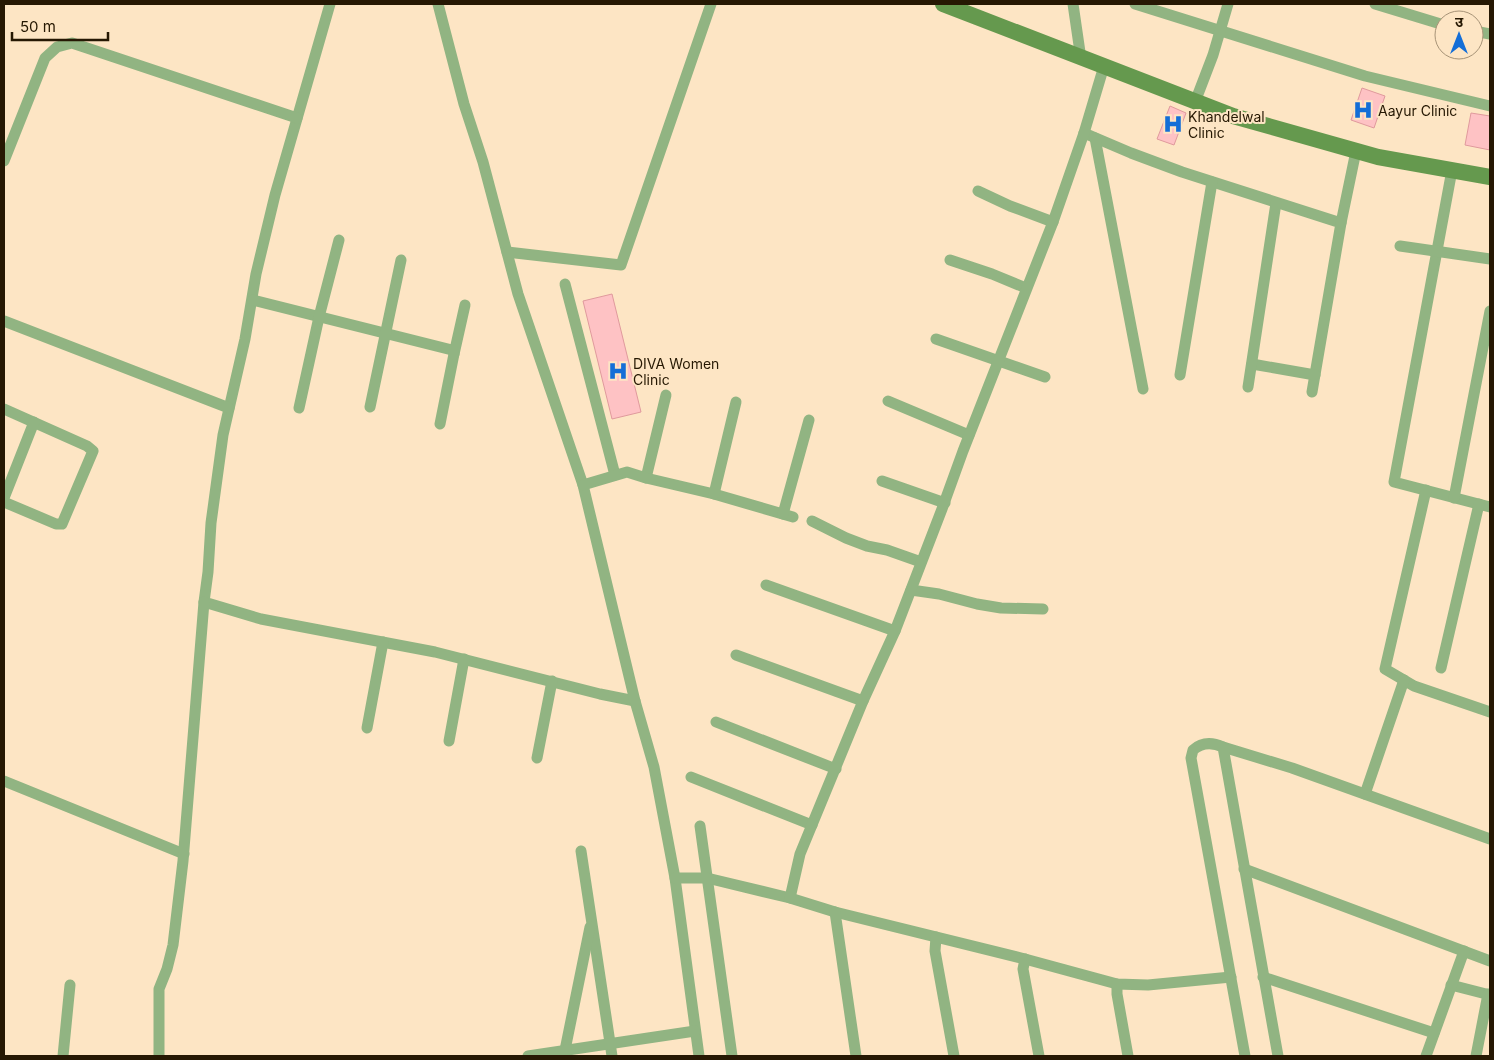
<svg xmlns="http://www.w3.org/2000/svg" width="1494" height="1060" font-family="Inter,'Noto Sans Devanagari',sans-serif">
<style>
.building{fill:#fec2c4;stroke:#e09a9d}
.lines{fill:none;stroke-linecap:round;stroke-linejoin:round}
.street{stroke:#91b482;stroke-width:11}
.secondary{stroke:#65994e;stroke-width:16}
.labels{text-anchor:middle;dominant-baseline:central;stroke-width:4;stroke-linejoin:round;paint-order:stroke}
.poi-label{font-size:14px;fill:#261803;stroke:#fde5c4;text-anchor:start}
</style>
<rect width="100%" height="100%" fill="#fde5c4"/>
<g class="building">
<path d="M1362,88L1385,96L1374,128L1351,120Z"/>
<path d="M1170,106L1186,113L1174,145L1157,139Z"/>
<path d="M1471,113L1490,116V150L1465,145Z"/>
<path d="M612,294L641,412L612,419L583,301Z"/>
</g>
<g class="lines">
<g class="street">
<path d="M330,4L275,195L256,274L245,339L223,435L211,523L208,572L204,602L261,619L435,652L600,694L635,701"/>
<path d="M438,4L464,104L483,162L518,294L583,485L635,701L654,767L675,878L699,1056"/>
<path d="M1073,4L1081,59"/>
<path d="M1135,4L1365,76L1490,106"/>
<path d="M1375,4L1444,25"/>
<path d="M1474,31L1490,34"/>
<path d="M1195,102L1213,55L1228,4"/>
<path d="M1084,133L1131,153L1182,172L1341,223L1312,392"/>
<path d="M1095,138L1143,389"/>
<path d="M4,161L45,58L57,47L72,43L297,118"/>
<path d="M1452,170L1394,482L1490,507"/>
<path d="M978,191L1010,206L1053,222"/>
<path d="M1341,223L1356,151"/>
<path d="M1400,246L1490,259"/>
<path d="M507,252L621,265L711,4"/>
<path d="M950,260L992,274L1026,288"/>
<path d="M565,284L615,475"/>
<path d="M253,300L452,350L454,354L440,424"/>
<path d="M4,321L229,408"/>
<path d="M936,339L1045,377"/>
<path d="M454,354L465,305"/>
<path d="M1252,364L1315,375"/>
<path d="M1180,375L1212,182"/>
<path d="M1248,387L1276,203"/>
<path d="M888,401L969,435"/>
<path d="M370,407L401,260"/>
<path d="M299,408L319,317L339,240"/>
<path d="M4,409L87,446L93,451L62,524H56L4,502"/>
<path d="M646,478L666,395"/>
<path d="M882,481L945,503"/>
<path d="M583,485L627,472L646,478L714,494L793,517"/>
<path d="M1426,490L1385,669L1414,686L1490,712"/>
<path d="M714,494L736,402"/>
<path d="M4,498L34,422"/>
<path d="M1454,498L1490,311"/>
<path d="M783,514L809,420"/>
<path d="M812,521L846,538L867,546L887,550L921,562"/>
<path d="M766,585L895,631"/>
<path d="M911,590L939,594L977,604L1001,608L1043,609"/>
<path d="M736,655L863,701"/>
<path d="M1441,668L1479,504"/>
<path d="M716,722L836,769"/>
<path d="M367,728L383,642"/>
<path d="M449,741L464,659"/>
<path d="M1223,747L1292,768L1490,839"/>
<path d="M537,758L552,681"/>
<path d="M691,777L812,825"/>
<path d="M4,781L184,854"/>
<path d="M1365,794L1404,680"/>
<path d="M700,826L732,1056"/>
<path d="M581,851L612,1056"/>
<path d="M1244,869L1490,961"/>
<path d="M675,878H707L790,898L835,912L1025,959L1117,984L1148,985L1231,977"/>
<path d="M790,898L800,854L863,701L895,631L942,509L963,451L1053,222L1084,133L1104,66"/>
<path d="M835,912L856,1056"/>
<path d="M936,937L935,951L954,1056"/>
<path d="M1025,959L1023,969L1039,1056"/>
<path d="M1263,977L1434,1033"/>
<path d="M1117,984V994L1128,1056"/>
<path d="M1451,985L1490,995"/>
<path d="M565,1050L590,927"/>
<path d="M63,1056L70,985"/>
<path d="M159,1056V989L167,969L173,945L183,861L204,602"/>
<path d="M528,1056L695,1031"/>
<path d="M1245,1056L1191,758L1193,750C1202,742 1212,742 1223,747L1278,1056"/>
<path d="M1426,1056L1464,951"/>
<path d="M1476,1056L1488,994"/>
</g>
<path class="secondary" d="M943,4L1233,116L1378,157L1490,177"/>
</g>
<defs>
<symbol id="hospital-bare" viewBox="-9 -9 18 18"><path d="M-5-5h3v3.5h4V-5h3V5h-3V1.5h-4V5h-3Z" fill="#146ed7" stroke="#fde5c4" stroke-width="2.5" paint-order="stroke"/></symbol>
</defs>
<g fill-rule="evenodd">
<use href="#hospital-bare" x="1349" y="96" width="28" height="28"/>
<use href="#hospital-bare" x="1159" y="110" width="28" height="28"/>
<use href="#hospital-bare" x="604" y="357" width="28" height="28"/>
</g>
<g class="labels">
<g class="poi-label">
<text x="1378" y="110">Aayur Clinic</text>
<text x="1188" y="116">Khandelwal<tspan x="1188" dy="16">Clinic</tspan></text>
<text x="633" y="363">DIVA Women<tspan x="633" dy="16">Clinic</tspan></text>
</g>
</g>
<rect width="1494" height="1060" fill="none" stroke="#261803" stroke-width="10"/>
<g transform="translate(1459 35)"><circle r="24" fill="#fde5c4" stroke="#a79377"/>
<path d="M0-4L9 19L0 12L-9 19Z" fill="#146ed7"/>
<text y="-8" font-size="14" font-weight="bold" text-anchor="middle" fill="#261803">उ</text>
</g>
<path d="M12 32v8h96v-8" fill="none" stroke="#261803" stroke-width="2.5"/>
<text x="20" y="32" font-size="15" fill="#261803" stroke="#fde5c4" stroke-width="4" paint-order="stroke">50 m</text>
</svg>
